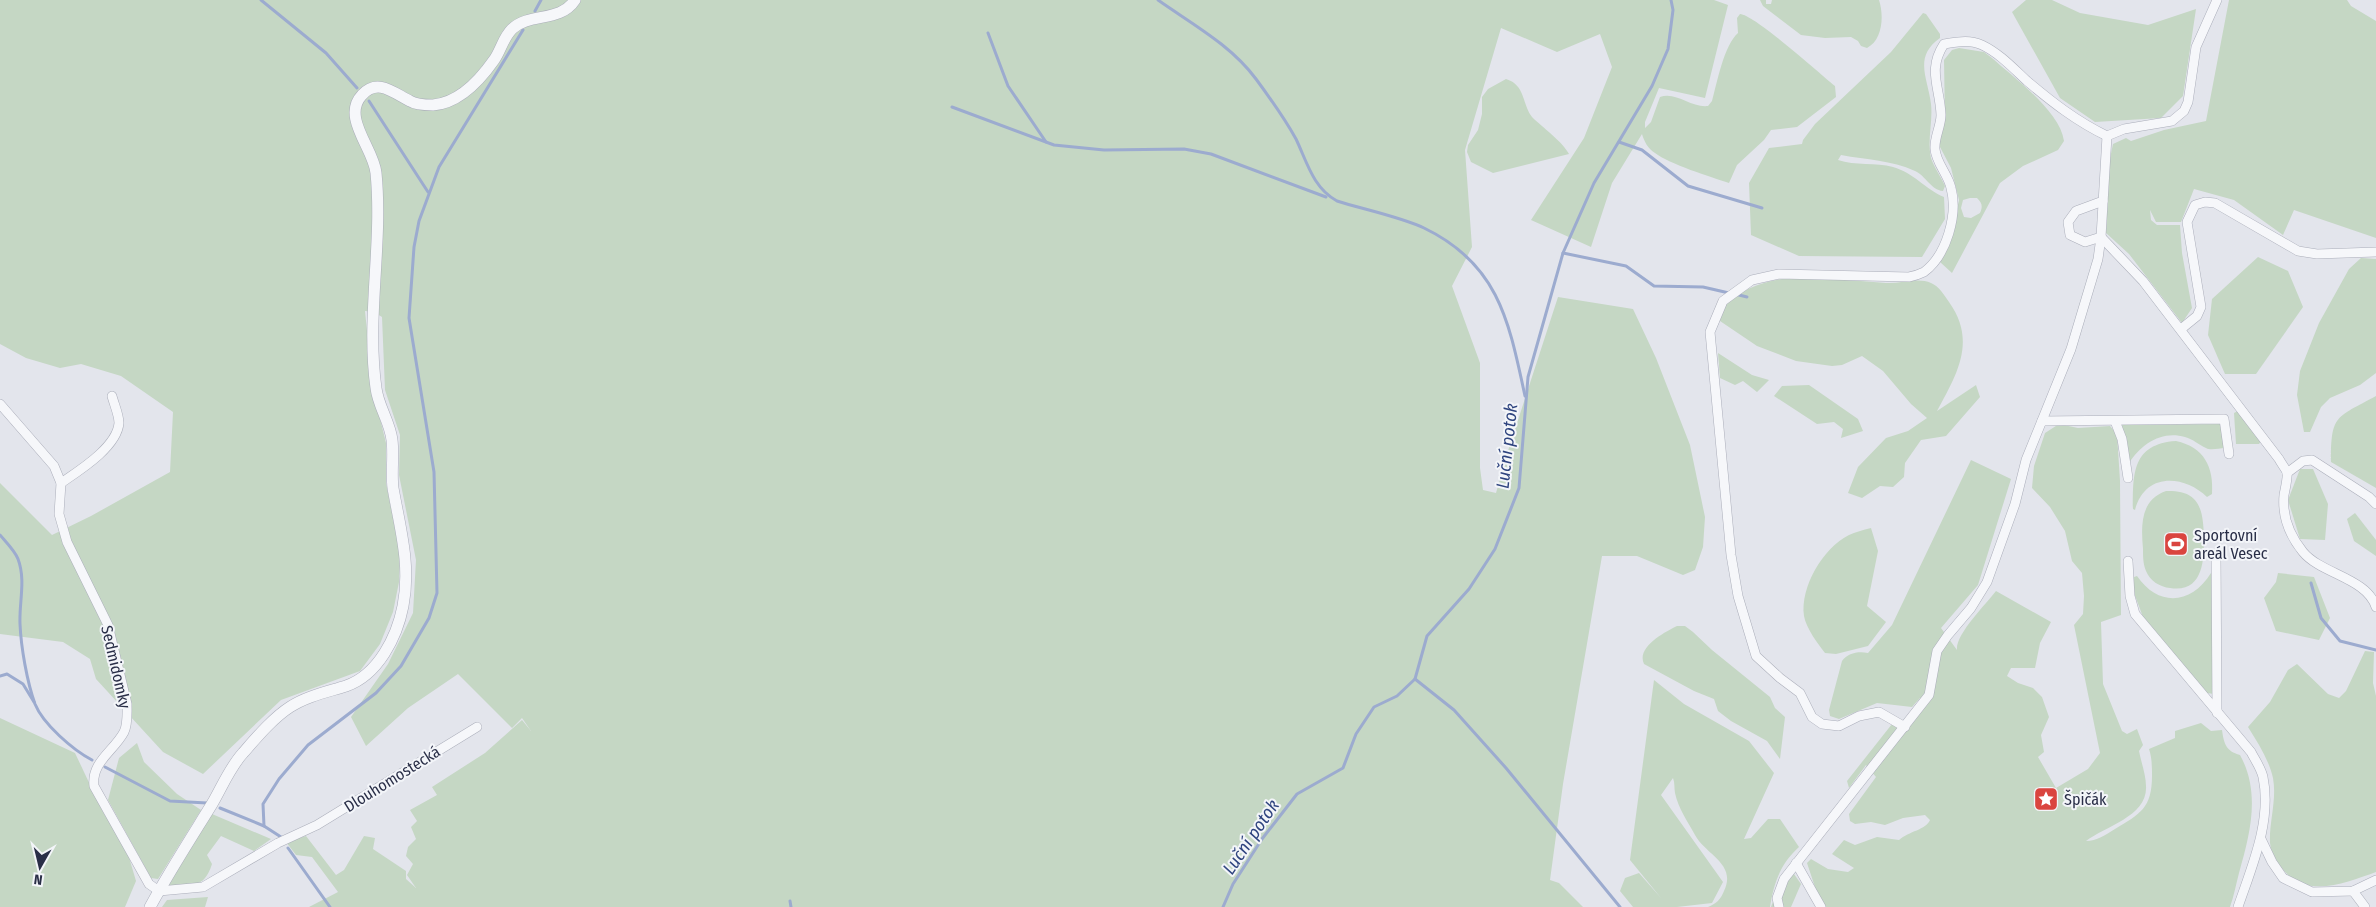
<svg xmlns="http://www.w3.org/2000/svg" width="2376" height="907" font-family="'Fira Sans Condensed',sans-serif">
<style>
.green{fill:#c5d7c4;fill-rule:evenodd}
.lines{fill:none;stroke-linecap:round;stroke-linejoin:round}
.stream{stroke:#9cabcf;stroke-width:3}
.minor-casing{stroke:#abaeba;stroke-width:10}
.tertiary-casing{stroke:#abaeba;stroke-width:12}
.minor{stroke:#f6f7fa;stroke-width:9}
.tertiary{stroke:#f6f7fa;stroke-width:11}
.labels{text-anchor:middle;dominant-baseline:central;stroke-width:4;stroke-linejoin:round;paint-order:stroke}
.poi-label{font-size:16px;fill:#292e47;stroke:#f3f5f9;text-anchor:start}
.street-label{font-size:16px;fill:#292e47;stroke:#f3f5f9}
.water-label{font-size:18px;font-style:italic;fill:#2f447f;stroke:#f3f5f9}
</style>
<rect width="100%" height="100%" fill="#e3e5ec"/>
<g class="green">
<path d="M0,0H1714L1728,5L1705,98L1659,88L1645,122V128L1651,122L1660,97C1676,91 1691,108 1708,106L1712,101C1717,83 1724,45 1738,33L1737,18L1740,14C1755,15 1819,73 1835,86L1836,97L1797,127L1771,130L1764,140L1737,165L1729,183C1711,177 1669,164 1655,153C1648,149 1644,141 1642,134L1612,183L1591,247L1531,220L1584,138L1612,67L1600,34L1557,52L1501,28L1465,150L1472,247L1452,286L1480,363V468L1483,490L1496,493L1506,457L1558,297L1633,309L1656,358L1690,445L1705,517L1703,547L1695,570L1683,575L1637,556H1602L1563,784L1550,880L1559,883L1583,907H309L338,892L312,857L296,855L286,842L306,836L336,875L344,870L364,836L375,838L373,849L406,871V879L416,888L407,875L413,864L406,856L408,847L416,839L411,827L417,821L410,810L437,795L432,787L485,753L522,720L531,731L522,718L512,728L458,674L408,708L366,746L351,717L388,664L413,613L416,560L399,475L400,435L385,390L382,317L374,312L365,311L373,390L386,443V483L400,552L399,582L393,612L380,644L360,671L281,700L203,774L163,752L96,679L90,659L63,642L0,634V483L52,535L91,516L170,472L173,412L121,376L81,364L60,368L26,358L0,344Z"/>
<path d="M1760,0H1766V4H1771L1772,0H1879C1884,15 1883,40 1867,48L1861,46L1858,41L1851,37L1825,38L1801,35L1763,6Z"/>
<path d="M2026,0H2052L2080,13L2148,25L2196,9L2183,96L2161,118L2095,122L2060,98L2012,12Z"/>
<path d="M2229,0H2347L2351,6L2376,21V238L2294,210L2283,235L2234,200L2194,189L2181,222H2156L2150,210L2151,220L2157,225H2180L2182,253L2192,308L2182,323L2129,254L2106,233L2110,158L2113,144L2126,138L2131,141L2164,130L2206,121Z"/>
<path d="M1923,13L1926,14L1940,34V38C1913,57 1928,78 1931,104C1933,122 1927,140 1931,158C1934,167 1941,177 1945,186L1943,191C1931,190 1926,176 1915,171C1891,160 1867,160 1841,155L1838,160C1855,166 1876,162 1893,167C1914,173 1925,189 1944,197L1945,219L1922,257L1799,256L1751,235L1749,183L1769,148L1802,144L1803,140L1815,124L1891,52Z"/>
<path d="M1959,48L1984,52L1992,58C2014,78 2060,111 2064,141L2058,150L2023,166L2000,183L1952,273L1940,262L1951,236L1959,200L1951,168L1940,147V136L1945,121L1944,60L1952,50ZM1970,198H1977C1982,203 1983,206 1980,213L1971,218L1964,217L1961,208L1963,200Z"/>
<path d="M1506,79C1526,85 1522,105 1532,117C1542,127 1563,142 1569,154L1493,173L1471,162L1467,152L1468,145L1478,130L1482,114V97L1488,89Z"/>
<path d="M2258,257L2288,271L2303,307L2256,374H2225L2208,335L2212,299Z"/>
<path d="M2361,258L2376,259V373L2360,385L2330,398L2321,407L2310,432H2304L2297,395L2300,371L2319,323L2349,269Z"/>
<path d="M1798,277C1827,278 1857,281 1886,283C1900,284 1918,277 1931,283C1939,286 1944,295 1949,302C1977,341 1957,374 1937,411L1976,385L1980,397L1946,436L1921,440L1905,463L1904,477L1893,487L1880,486L1862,498L1848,493L1858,467L1886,438L1908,431L1927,418L1911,404L1883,371L1862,356L1842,365L1832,366L1796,361L1757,346L1720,321C1721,317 1723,310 1725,306C1742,286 1774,279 1798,277Z"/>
<path d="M1718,353L1752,375L1769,380L1757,392L1743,381L1735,385L1720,378Z"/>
<path d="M1809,385L1858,419L1863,431L1841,438L1843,429L1834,422L1817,424L1774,396L1782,386Z"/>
<path d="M2376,396V488L2331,462C2331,414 2336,418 2376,396Z"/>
<path d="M2240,410L2261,441L2259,444H2236L2234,413Z"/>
<path d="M2059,424L2078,428L2110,426L2117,434L2120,481L2121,615L2101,622L2103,684L2122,731L2127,734L2137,729L2143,745L2139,751C2141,762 2146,775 2146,786C2148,816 2106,826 2086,841C2097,841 2105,835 2115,829C2140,814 2152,808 2152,776C2152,767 2152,758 2149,749L2175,738V731L2201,723L2211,731L2222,730C2224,744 2226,751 2240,755C2261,793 2250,834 2239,873C2236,884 2234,896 2230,907H1825L1816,890L1807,863L1811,859L1828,869L1848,872L1854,868L1832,854L1844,840L1855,845L1877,837L1899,840C1909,831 1926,830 1930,820L1925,815L1903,818L1885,825L1871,822L1855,824L1850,821L1849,814L1876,777L1866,765L1849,788L1847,781L1892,724L1905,731L1925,705L1920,698L1912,707L1877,703L1839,719L1830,716L1829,710L1842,661C1848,653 1858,651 1868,653L1892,625L1971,460L2011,479L1978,585L1941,628L1957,650C1955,635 1986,604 1996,591L2051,622L2040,643L2035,668H2011L2007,676L2018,683L2033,688L2042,697L2049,717L2041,735L2044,752L2038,757L2056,788L2088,769L2100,753L2074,625L2083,614L2084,596L2082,573L2072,561L2065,531L2050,507L2032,488L2034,466L2045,433Z"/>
<path d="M2222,424L2225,448C2219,448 2211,451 2206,448C2199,445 2193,439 2185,437C2162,430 2141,444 2129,463L2122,425Z"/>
<path d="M2176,441C2204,447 2214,467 2212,494L2207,497C2184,475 2145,472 2135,510L2133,509C2133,474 2132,444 2176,441Z"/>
<path d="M2300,469H2313L2328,504L2325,540L2300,539L2288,500Z"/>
<path d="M2166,491C2200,490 2203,509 2204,538C2204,561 2203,593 2170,588C2160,587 2150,581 2146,571C2143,564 2143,556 2143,549C2141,526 2140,500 2166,491Z"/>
<path d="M2355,513L2376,540V556L2354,541L2347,519Z"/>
<path d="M1871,528L1878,551L1867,606L1886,622L1868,646L1836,654L1825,653C1818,644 1806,628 1804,616C1800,587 1823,548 1849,535C1855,532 1863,530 1871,528Z"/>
<path d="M2211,573H2214V694L2207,693L2143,617L2134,593V577L2137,576C2159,608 2192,604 2211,573Z"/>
<path d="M2278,573L2314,577L2330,618L2319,640L2276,631L2264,598L2276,582Z"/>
<path d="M1677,626H1685L1693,632L1712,650L1770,697L1775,708L1785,717L1780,759L1767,741L1731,721L1718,711L1714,699L1694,691L1644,664C1636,647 1665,632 1677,626Z"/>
<path d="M2365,651L2374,652L2373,683L2376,696V872C2345,883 2305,900 2281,867C2276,861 2271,852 2270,843C2269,822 2277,800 2273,778C2269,760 2258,743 2248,727L2270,702L2288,670L2297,664L2328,694L2339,698L2346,691Z"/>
<path d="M1654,680L1684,704L1749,741L1774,773L1744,839L1751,838L1768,819H1780L1799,847C1780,864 1774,883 1770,907H1708C1716,904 1721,899 1724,891C1737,864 1706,855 1695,835C1688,822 1678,808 1675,793C1674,788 1675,783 1673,778L1661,795L1723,882L1712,903L1677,907H1633L1620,891L1625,878L1639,873L1661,898L1630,860Z"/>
<path d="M0,718L75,753L102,810L128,854L136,881L125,907H0Z"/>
<path d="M137,743L144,762L177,794L201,810L158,879L151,878L108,800L119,758Z"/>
<path d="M212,814L271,839L254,851L221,836L207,855L212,864C204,890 190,885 167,886Z"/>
<path d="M1794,874L1801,884L1791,907H1771L1782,876Z"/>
<path d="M208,897L205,907H162L167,900Z"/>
</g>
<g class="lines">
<g class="stream">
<path d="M261,0L326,53L357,88"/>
<path d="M1158,0C1192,24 1231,45 1256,79C1270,98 1285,119 1296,139C1307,162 1313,188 1337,201C1362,209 1401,217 1424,228C1499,264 1509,322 1525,396"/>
<path d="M535,11L541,0"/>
<path d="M988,33L1008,86L1046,142"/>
<path d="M369,101L428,192"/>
<path d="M952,107L1054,145L1104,150L1184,149L1211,154L1326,197"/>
<path d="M1619,142L1642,150L1688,186L1762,208"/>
<path d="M1563,253L1626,266L1654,286L1703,287L1729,293"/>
<path d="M1735,294L1747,297"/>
<path d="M0,535C6,542 15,551 18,559C26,580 19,602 20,624C21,647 27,682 35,704C43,724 73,750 92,760"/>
<path d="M2311,583L2321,618L2340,641L2376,650"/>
<path d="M0,676L7,674L23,684L34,702"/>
<path d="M1415,679L1454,710L1506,768L1620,907"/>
<path d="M105,767L170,801L207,803"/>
<path d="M220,808L264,826L281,837"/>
<path d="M264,826L263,804L279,779L308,745L376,693L401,666L429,618L437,593L434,472L409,318L414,247L419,221L439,167L523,30"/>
<path d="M288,848L330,907"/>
<path d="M790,901L791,907"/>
<path d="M1223,907L1233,884L1262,839L1297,794L1343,768L1356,734L1374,707L1397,696L1415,679L1427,636L1469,589L1495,549L1519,488L1528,377L1563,253L1594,183L1652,86L1668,49L1673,10L1671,0"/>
</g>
<defs>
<g id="minor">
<path d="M2101,237L2143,281L2279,459C2281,463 2285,468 2287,472C2288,478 2285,489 2284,495C2282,516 2290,536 2303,552C2321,574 2367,578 2376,607"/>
<path d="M2101,237L2085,242L2070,235L2068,222L2076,211L2103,201"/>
<path d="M2181,329L2197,316L2201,307L2187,222L2195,205L2205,202L2215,203L2298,251L2317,254L2376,252"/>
<path d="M0,404L54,466L61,483L59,514L67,542L108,625L127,704C127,713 128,724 124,732C114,751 91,762 94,786L149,884L159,891L203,887L278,843L317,825L477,727"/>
<path d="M2042,421L2224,419L2229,454"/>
<path d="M2115,421L2122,439L2128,478"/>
<path d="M2287,473L2303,461L2312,460L2369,497L2376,504"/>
<path d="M61,483C80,470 117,447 119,423C119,415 114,404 112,396"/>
<path d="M2216,556L2217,713"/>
<path d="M2128,561L2130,596L2135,614L2251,752C2255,760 2261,768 2263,777C2272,821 2252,866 2238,907"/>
<path d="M1905,727L1879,712L1859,716L1839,726L1822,724L1812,717L1800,693L1780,678L1756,656L1738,596L1731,555L1710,332L1723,301L1752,280L1779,274L1909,277C1914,276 1920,274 1924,272C1947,255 1958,214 1951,188C1948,174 1936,163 1935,149C1934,138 1941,126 1941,115C1940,87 1927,70 1944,44C1957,42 1969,39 1982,45C1999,53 2013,68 2027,81C2052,102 2076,121 2107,136L2124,129L2172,121L2184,111L2188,102L2196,47L2217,0"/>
<path d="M2261,839L2272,862L2283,878L2312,892L2353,891L2376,880"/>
<path d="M1796,863L1821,907"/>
<path d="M2353,891L2365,907"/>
<path d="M1779,907L1777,898L1784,879L1929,695L1937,651L1948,635L1971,608L1987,582L2015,504L2026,460L2071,349L2098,259L2101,237L2107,136"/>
</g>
<path id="tertiary" d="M150,907C169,872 191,838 212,804C222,787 230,767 243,753C257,737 273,718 290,707C307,696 327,692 346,686C378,675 397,637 403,606C411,565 400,528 393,488C391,472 394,456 392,440C390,422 378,406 376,388C366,317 383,244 376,173C374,149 341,117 362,95C378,77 395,94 410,101C416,105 426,105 433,105C459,103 480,80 494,60C501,50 503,38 512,29C530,12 560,23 575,0"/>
</defs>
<use href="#minor" class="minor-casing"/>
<use href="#tertiary" class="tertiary-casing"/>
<use href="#minor" class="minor"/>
<use href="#tertiary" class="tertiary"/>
</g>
<defs>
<symbol id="stadium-square" viewBox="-11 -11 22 22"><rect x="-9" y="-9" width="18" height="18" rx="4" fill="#da453f" stroke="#f3f5f9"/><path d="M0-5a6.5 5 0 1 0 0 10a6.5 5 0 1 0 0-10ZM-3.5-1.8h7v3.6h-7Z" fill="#fff"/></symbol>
<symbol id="sight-square" viewBox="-11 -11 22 22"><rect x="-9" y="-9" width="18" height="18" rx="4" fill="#da453f" stroke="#f3f5f9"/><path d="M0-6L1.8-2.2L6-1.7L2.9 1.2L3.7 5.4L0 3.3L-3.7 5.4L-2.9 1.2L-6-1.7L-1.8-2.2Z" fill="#fff"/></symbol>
</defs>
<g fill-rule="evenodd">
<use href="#stadium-square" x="2162" y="530" width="28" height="28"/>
<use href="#sight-square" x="2032" y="785" width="28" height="28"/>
</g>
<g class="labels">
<g class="poi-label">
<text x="2194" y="535">Sportovní<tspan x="2194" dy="18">areál Vesec</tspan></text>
<text x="2064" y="799">Špičák</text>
</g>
<g class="street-label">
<text transform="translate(116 667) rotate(77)">Sedmidomky</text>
<text transform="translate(392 779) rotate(-32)">Dlouhomostecká</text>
</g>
<g class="water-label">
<text transform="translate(1507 446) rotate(-84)">Luční potok</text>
<text transform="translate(1251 837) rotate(-56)">Luční potok</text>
</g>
</g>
<g transform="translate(40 867) rotate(188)" stroke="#f3f5f9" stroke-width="4" paint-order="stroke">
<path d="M0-4L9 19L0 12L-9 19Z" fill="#292e47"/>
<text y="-8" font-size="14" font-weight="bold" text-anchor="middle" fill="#292e47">N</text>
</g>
</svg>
